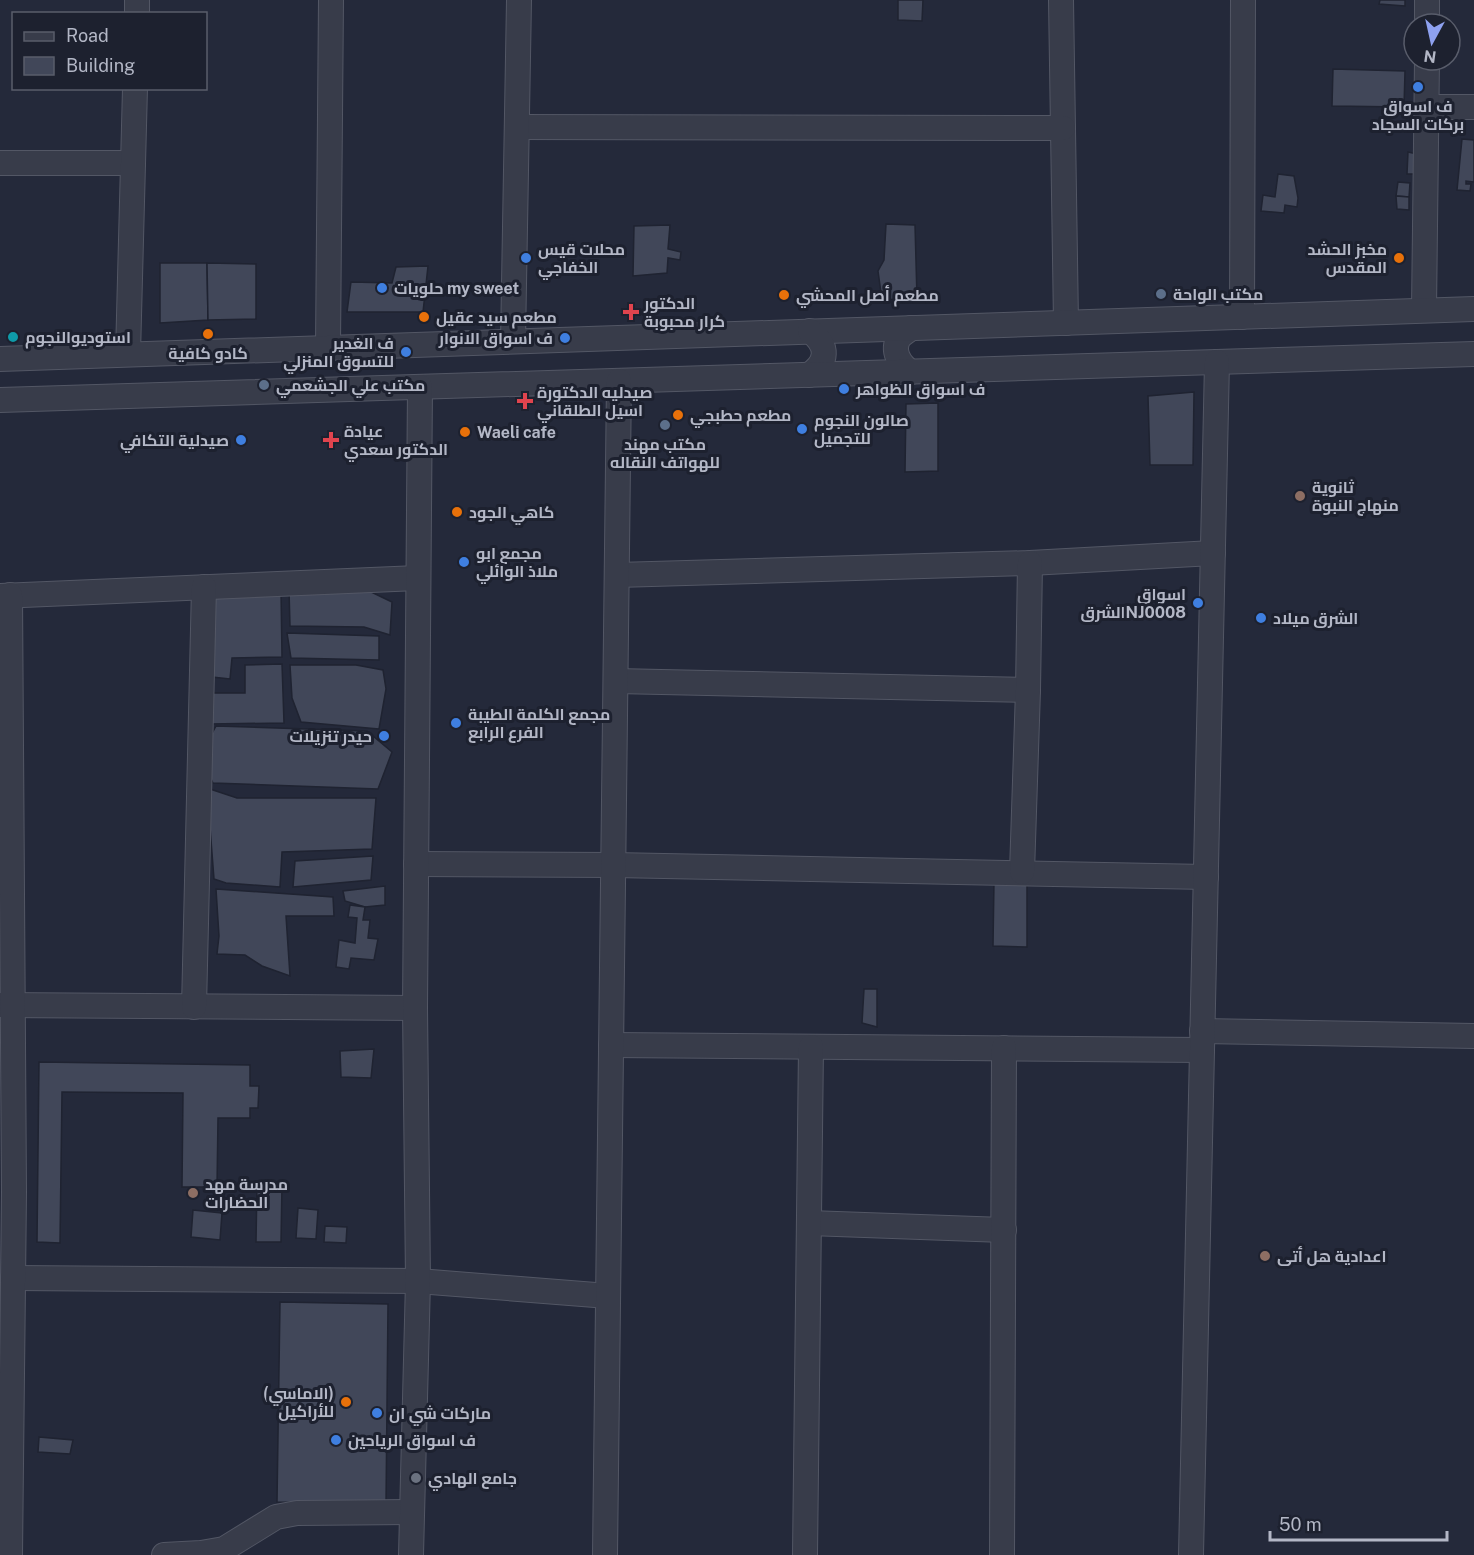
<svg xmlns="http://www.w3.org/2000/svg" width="1474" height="1555" font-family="'Public Sans',Cairo,sans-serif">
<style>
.building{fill:#414759;stroke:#1f2331;stroke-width:1.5}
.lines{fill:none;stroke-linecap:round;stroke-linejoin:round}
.minor-casing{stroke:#535765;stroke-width:26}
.minor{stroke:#383c4a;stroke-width:24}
.shop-dot{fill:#3f7fe0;stroke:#1d212f;stroke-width:2}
.food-dot{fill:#e8710a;stroke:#1d212f;stroke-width:2}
.service-dot{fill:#5c6f8a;stroke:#1d212f;stroke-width:2}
.health-dot{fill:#e0444e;stroke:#1d212f;stroke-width:2}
.culture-dot{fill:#0f9aa8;stroke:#1d212f;stroke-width:2}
.education-dot{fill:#8d6e63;stroke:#1d212f;stroke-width:2}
.worship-dot{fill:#6b7280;stroke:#1d212f;stroke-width:2}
.labels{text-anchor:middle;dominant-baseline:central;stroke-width:6;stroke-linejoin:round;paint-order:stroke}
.poi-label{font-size:16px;font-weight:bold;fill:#b3b7c6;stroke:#1d212f;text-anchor:start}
</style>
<rect width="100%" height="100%" fill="#24293a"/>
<g class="building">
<path d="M898,0H923L922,21L898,20Z"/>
<path d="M1380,0H1405V6L1379,4Z"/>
<path d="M1333,69L1405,71L1404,107L1332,106Z"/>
<path d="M1462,139L1474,140V182L1466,181V184H1471L1470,191L1457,190Z"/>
<path d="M1408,152L1417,154L1416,174H1407Z"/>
<path d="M1278,174L1294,176L1298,198L1297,207L1285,205L1284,213L1261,211L1263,195L1275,197Z"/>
<path d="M1398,182L1410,183L1409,197L1396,196Z"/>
<path d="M1396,196L1409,197V210L1397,209Z"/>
<path d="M886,224L915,225L917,298L882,300L878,271L884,260Z"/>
<path d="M670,225L668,249L681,252L680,260L668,258L667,273L633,276L634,226Z"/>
<path d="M160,263H207L208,320L160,323Z"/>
<path d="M207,263L256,264V319L208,320Z"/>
<path d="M428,266L423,312H347L351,282L392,283L396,267Z"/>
<path d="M1194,392L1193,465H1150L1148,396Z"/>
<path d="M938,403V471L905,472L906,404Z"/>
<path d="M363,588L392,602L390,635L364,627L290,626L289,590Z"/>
<path d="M281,590L282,657L232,658L230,679L212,677L211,594Z"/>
<path d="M287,633L379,636V660L291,658Z"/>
<path d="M282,664L284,723L209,724L208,693H245V665Z"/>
<path d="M290,665H356L383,670L386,689L379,729L301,722L292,698Z"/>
<path d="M216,726L367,731L392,752L378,789L213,783L200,756Z"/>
<path d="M207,788L237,798H376L372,849L282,852L280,887L226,883L214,879Z"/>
<path d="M373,856L371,880L293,887L295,861Z"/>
<path d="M994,881H1027V947L993,946Z"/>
<path d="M385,886V905L365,907L345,901L343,891Z"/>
<path d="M216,889L333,897L334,916H286L290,976L262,966L245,955L217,954L219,936Z"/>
<path d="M350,905L365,907L363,920H370L368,938L378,939L374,960L351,958L349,969L336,967L339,940L355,943L357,918L348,917Z"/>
<path d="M864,989H877V1027L862,1023Z"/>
<path d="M374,1049L371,1078L341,1077L340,1051Z"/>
<path d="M39,1062L250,1065V1086H259L258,1108H250V1118H218L217,1187H182L183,1093L62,1092L60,1243L37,1242Z"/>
<path d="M257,1183L282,1184L281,1242H256Z"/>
<path d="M298,1208L318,1210L316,1239L296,1238Z"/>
<path d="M193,1210L222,1213L220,1240L191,1237Z"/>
<path d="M325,1226L347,1227L346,1243L324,1242Z"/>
<path d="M280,1302L388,1304L386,1504L277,1502Z"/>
<path d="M39,1437L73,1440L70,1454L38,1452Z"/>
</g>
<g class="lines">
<defs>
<g id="minor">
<path d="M1061,0L1066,323"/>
<path d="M137,14V0"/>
<path d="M1427,24V0"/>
<path d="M1426,107H1474"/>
<path d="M517,127L1063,128"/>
<path d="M0,163H133"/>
<path d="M1424,310L1427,60"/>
<path d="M1242,317L1243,0"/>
<path d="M911,328C908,331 902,334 899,338C891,351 900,365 911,372"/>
<path d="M513,341L519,0"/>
<path d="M328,346L331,0"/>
<path d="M128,354L135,88"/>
<path d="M0,359L1474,309"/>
<path d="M809,375C828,362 829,346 810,331"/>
<path d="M0,400L1474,354"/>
<path d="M617,575L1030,563L1213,553"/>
<path d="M0,596L418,578"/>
<path d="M616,681L1028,690"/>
<path d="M416,864L614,865L1206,877"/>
<path d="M1022,872L1028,690L1030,563"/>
<path d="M0,1005L415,1008"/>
<path d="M194,1007L204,587"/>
<path d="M1202,1031L1474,1036"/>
<path d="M611,1045L1202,1050"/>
<path d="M809,1223L1004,1230"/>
<path d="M13,1278L418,1281L608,1296"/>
<path d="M10,1555L14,1192L10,595"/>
<path d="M164,1555L201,1553L224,1549L276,1517L297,1513L411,1512"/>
<path d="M411,1555L418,1281L415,1008L420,387"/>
<path d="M605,1555L619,381"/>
<path d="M805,1555L811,1047"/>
<path d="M1002,1555L1004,1048"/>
<path d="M1191,1555L1217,362"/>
</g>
</defs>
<use href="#minor" class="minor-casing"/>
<use href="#minor" class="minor"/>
</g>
<g class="shop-dot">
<circle cx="1418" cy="87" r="6"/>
<circle cx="526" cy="258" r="6"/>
<circle cx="382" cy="288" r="6"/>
<circle cx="565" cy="338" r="6"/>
<circle cx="406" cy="352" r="6"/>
<circle cx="844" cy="389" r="6"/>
<circle cx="802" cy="429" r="6"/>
<circle cx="241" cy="440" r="6"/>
<circle cx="464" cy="562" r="6"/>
<circle cx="1198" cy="603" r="6"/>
<circle cx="1261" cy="618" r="6"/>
<circle cx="456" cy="723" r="6"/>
<circle cx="384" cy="736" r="6"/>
<circle cx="377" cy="1413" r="6"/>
<circle cx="336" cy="1440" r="6"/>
</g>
<g class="food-dot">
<circle cx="1399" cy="258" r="6"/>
<circle cx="784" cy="295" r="6"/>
<circle cx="424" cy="317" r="6"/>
<circle cx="208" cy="334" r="6"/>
<circle cx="678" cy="415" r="6"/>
<circle cx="465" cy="432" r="6"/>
<circle cx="457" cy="512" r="6"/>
<circle cx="346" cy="1402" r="6"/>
</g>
<g class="service-dot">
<circle cx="1161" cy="294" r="6"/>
<circle cx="264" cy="385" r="6"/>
<circle cx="665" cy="425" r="6"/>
</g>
<g class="health-dot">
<path d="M628 303h6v6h6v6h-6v6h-6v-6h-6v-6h6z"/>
<path d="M522 392h6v6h6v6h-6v6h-6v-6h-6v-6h6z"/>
<path d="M328 431h6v6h6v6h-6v6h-6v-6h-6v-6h6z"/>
</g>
<circle class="culture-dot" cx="13" cy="337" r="6"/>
<g class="education-dot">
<circle cx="1300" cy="496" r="6"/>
<circle cx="193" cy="1193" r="6"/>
<circle cx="1265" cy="1256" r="6"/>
</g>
<circle class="worship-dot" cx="416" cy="1478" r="6"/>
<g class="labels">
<g class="poi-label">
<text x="1418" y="106" text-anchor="middle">ف اسواق<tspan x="1418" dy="18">بركات السجاد</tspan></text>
<text x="538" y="249">محلات قيس<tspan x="538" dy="18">الخفاجي</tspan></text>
<text x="1387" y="249" text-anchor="end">مخبز الحشد<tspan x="1387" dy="18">المقدس</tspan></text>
<text x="394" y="288">حلويات my sweet</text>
<text x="1173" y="294">مكتب الواحة</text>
<text x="796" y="295">مطعم أصل المحشي</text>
<text x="644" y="303">الدكتور<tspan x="644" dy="18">كرار محبوبة</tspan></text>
<text x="436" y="317">مطعم سيد عقيل</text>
<text x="25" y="337">استوديوالنجوم</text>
<text x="553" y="338" text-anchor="end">ف اسواق الانوار</text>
<text x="394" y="343" text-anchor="end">ف الغدير<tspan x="394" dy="18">للتسوق المنزلي</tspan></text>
<text x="208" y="353" text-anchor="middle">كادو كافية</text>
<text x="276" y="385">مكتب علي الجشعمي</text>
<text x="856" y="389">ف اسواق الظواهر</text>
<text x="537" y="392">صيدليه الدكتورة<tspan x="537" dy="18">اسيل الطلقاني</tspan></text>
<text x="690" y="415">مطعم حطبجي</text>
<text x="814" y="420">صالون النجوم<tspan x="814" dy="18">للتجميل</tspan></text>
<text x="344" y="431">عيادة<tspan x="344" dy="18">الدكتور سعدي</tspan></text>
<text x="477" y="432">Waeli cafe</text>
<text x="229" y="440" text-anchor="end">صيدلية التكافي</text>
<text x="665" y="444" text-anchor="middle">مكتب مهند<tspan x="665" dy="18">للهواتف النقاله</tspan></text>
<text x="1312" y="487">ثانوية<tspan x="1312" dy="18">منهاج النبوة</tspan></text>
<text x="469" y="512">كاهي الجود</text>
<text x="476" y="553">مجمع ابو<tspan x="476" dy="18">ملاذ الوائلي</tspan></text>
<text x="1186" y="594" text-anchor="end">اسواق<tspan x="1186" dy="18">الشرقNJ0008</tspan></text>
<text x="1273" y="618">الشرق ميلاد</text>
<text x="468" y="714">مجمع الكلمة الطيبة<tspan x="468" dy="18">الفرع الرابع</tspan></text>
<text x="372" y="736" text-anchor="end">حيدر تنزيلات</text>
<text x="205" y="1184">مدرسة مهد<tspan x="205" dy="18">الحضارات</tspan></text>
<text x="1277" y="1256">اعدادية هل أتى</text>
<text x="334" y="1393" text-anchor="end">(الاماسي)<tspan x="334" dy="18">للأراكيل</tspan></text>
<text x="389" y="1413">ماركات شي ان</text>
<text x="348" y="1440">ف اسواق الرياحين</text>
<text x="428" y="1478">جامع الهادي</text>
</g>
</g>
<rect x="12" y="12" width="195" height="78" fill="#1d212f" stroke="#595d6b" stroke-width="1.5"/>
<rect x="24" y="32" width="30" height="9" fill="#383c4a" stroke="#595d6b" stroke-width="1.5"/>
<text x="66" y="42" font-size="18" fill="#b3b7c6">Road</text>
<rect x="24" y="57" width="30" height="18" fill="#414759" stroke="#595d6b" stroke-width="1.5"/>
<text x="66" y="72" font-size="18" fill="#b3b7c6">Building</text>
<g transform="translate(1432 42) rotate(188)"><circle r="28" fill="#1d212f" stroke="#595d6b" stroke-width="1.5"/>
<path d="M0-4.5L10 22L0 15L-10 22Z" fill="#8ea1f0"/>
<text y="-9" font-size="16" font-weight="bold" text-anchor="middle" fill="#b3b7c6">N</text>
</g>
<path d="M1270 1531v9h177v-9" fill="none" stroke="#b3b7c6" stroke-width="3"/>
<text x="1279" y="1531" font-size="18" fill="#b3b7c6" stroke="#1d212f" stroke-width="4.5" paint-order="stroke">50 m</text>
</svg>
